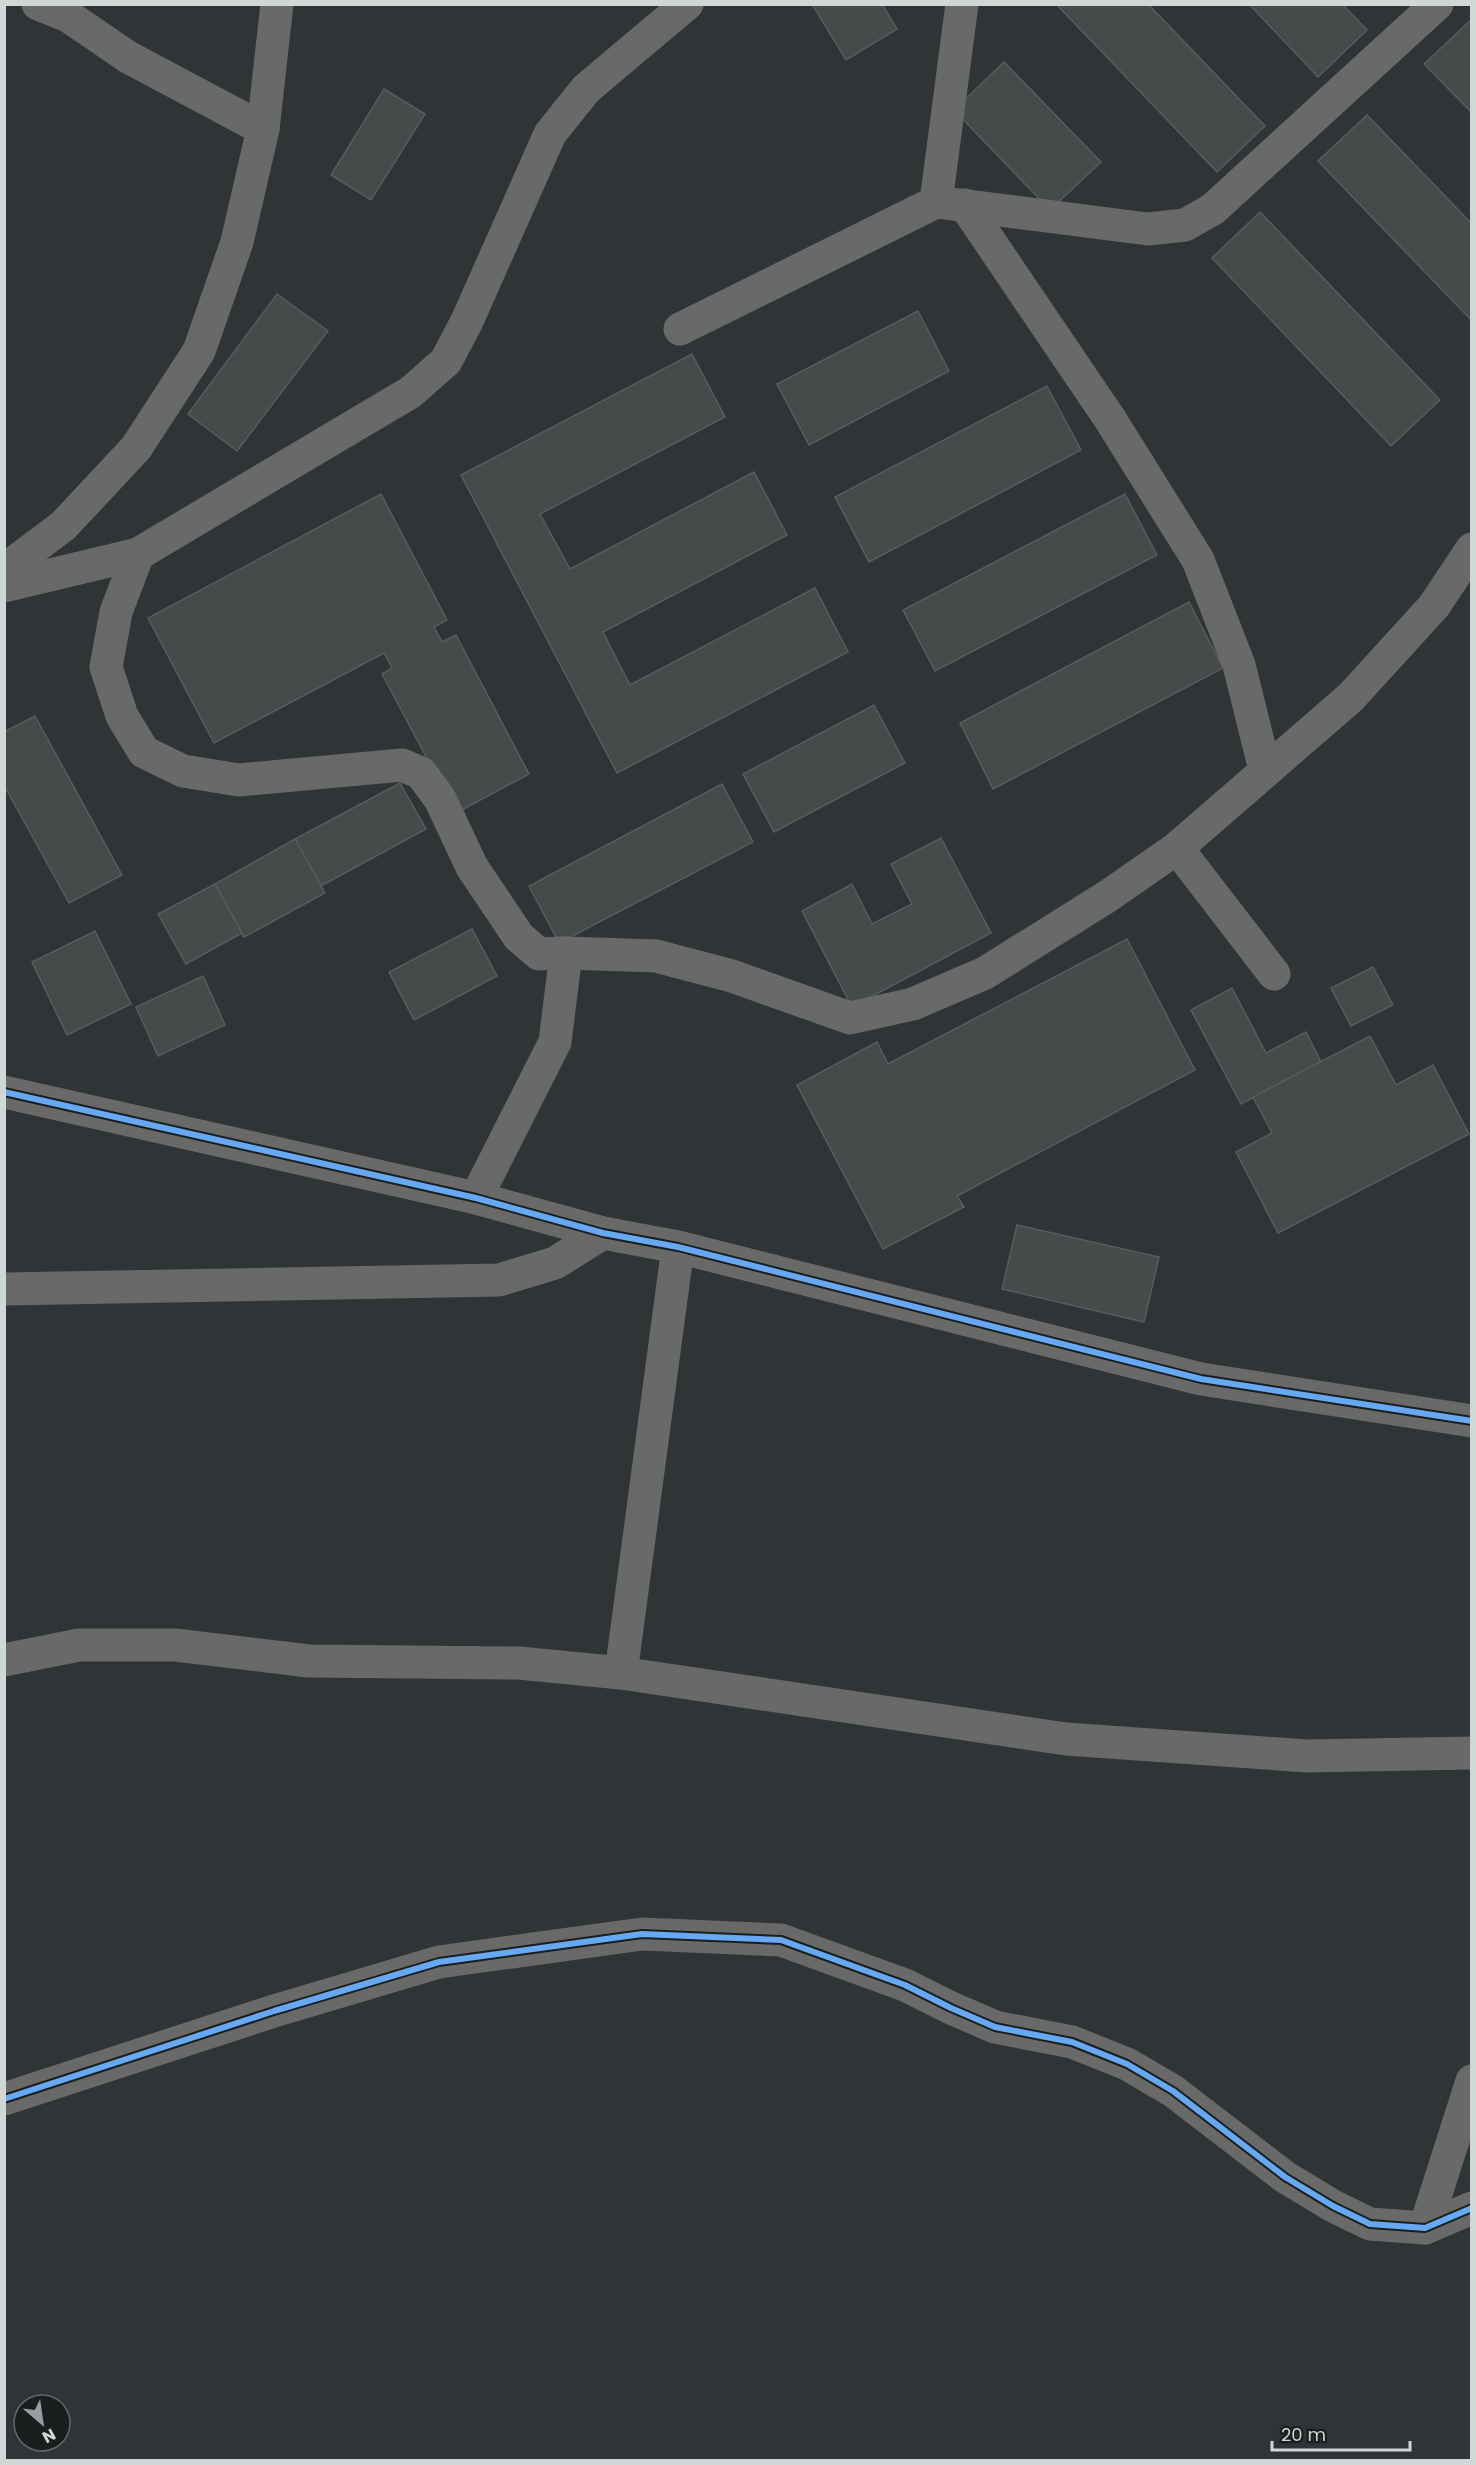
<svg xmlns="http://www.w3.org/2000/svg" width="1476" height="2465" font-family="Poppins,sans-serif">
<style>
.building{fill:#454b4b;stroke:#575c5c;stroke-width:1.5}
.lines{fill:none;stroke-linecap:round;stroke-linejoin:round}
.minor{stroke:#696968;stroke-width:33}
.cycleway-casing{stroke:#191e1e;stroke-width:10}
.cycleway{stroke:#66a8f1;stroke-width:6}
</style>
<rect width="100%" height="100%" fill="#2f3536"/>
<g class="building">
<path d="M812,4H882L897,29L846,60Z"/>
<path d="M1056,4H1148L1265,126L1217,172Z"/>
<path d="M1249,4H1342L1367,30L1318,77Z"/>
<path d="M1472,19V113L1424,64Z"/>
<path d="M1004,62L1101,162L1050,210L954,110Z"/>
<path d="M384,89L425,114L371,200L331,175Z"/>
<path d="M1367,115L1472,224V321L1318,161Z"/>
<path d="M1260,212L1440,400L1391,446L1212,258Z"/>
<path d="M277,294L328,331L237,451L188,414Z"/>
<path d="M918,311L949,371L809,445L777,384Z"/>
<path d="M692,354L725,417L540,514L570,569L754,472L787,535L603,632L630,685L815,588L848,652L617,773L461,475Z"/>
<path d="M1047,386L1081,450L869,562L835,497Z"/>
<path d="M381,494L447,620L434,627L442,642L456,635L529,774L456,813L382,674L392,668L384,653L214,743L148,618Z"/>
<path d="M1125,494L1157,555L935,671L903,610Z"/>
<path d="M1189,602L1223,668L993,789L960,723Z"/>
<path d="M874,705L905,763L774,832L743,774Z"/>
<path d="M35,716L122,875L69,903L4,785V732Z"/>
<path d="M400,783L426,829L321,886L295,839Z"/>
<path d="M722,784L753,842L559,943L529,886Z"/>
<path d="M941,838L991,933L852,1007L802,911L852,884L872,924L912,904L891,864Z"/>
<path d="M295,839L325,893L244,937L215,884Z"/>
<path d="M215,884L242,933L186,964L158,914Z"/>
<path d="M472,929L497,976L414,1020L389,972Z"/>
<path d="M95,931L131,1004L67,1035L32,962Z"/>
<path d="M1127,939L1195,1070L957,1196L964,1207L883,1249L797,1085L877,1042L888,1064Z"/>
<path d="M1373,967L1393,1005L1351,1026L1331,988Z"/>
<path d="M203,976L225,1025L158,1056L136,1007Z"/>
<path d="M1232,988L1266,1053L1306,1032L1321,1062L1241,1104L1191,1010Z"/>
<path d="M1370,1036L1396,1085L1433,1065L1469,1134L1278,1233L1236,1152L1272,1133L1253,1097Z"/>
<path d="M1017,1225L1159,1257L1144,1322L1002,1289Z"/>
</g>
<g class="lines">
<g class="minor">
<path d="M38,4L68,16L128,57L263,129"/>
<path d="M936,202L1148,229L1185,225L1213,209L1437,4"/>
<path d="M965,205L1110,419L1198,560L1239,665L1265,770"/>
<path d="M680,329L936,202L962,4"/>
<path d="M138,554L116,612L106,667L122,716L144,752L183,771L239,780L402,765L421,773L440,799L472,867L519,937L539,954L566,953L656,956L732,976L850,1018L913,1004L985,973L1108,896L1177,848"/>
<path d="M4,570L63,526L136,448L199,351L237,242L263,129L277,4"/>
<path d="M4,586L138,554L411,392L446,361L467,321L550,134L586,89L687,4"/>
<path d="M1274,974L1177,848L1351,697L1434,606L1472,549"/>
<path d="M4,1092L476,1198L603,1233L678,1247L1201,1379L1472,1421"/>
<path d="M476,1198L555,1042L566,953"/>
<path d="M4,1289L499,1280L555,1263L603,1233"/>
<path d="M4,1660L79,1645H175L309,1661L519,1663L621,1673L1066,1739L1307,1756L1472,1753"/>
<path d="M621,1673L678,1247"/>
<path d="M4,2099L274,2011L439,1962L642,1934L781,1940L905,1985L951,2008L995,2027L1072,2042L1127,2064L1173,2091L1285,2177L1333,2206L1370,2224L1425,2228L1472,2208"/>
<path d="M1425,2228L1472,2081"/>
</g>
<defs>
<g id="cycleway">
<path d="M4,1092L476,1198L603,1233L678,1247L1201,1379L1472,1421"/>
<path d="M4,2099L274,2011L439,1962L642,1934L781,1940L905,1985L951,2008L995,2027L1072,2042L1127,2064L1173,2091L1285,2177L1333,2206L1370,2224L1425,2228L1472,2208"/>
</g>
</defs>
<use href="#cycleway" class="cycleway-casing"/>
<use href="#cycleway" class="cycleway"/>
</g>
<rect width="1476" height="2465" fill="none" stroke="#cfd7d7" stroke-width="12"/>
<g transform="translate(42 2423) rotate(151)"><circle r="28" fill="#191e1e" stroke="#626868" stroke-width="1.5"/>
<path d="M0-4.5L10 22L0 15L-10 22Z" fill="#979e9f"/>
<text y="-9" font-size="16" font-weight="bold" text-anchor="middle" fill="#cfd7d7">N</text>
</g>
<path d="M1272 2441v9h138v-9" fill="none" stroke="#cfd7d7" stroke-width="3"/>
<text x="1281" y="2441" font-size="18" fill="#cfd7d7" stroke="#191e1e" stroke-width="4.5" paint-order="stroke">20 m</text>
</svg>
